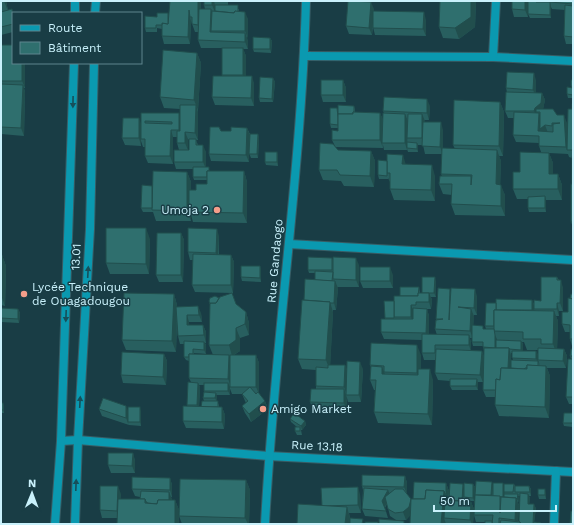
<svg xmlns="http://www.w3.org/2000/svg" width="574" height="525" font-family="'Work Sans',sans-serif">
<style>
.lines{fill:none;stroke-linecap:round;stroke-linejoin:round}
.minor-casing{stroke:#385d65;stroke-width:10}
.tertiary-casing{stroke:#385d65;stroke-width:10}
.minor{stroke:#0a99b0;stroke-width:8}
.tertiary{stroke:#0a99b0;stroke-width:8}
.wall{fill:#285f5f;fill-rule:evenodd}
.shaded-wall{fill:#214e4d}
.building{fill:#2f6f6e;stroke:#214e4d;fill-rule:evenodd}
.oneway{fill:#164f5a}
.poi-dot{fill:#f49e8a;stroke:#193d45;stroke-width:1.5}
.labels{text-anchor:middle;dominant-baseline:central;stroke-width:3;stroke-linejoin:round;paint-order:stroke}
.poi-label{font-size:12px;fill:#c9f1fb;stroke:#193d45;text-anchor:start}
.street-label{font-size:12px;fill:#c9f1fb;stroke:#193d45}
</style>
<rect width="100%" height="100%" fill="#193d45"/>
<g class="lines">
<defs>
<g id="minor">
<path d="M304,56L493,57L573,61"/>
<path d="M493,57L496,1"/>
<path d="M289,244L573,260"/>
<path d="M61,441L78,440L268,456L573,472"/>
<path d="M265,524C274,349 301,176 306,1"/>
<path d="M554,524L556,471"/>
</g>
<g id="tertiary">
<path d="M75,13V1"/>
<path d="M95,13L96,1"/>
<path d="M55,524L61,441L74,63"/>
<path d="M75,524L78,440L90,229L94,63"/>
</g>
</defs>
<use href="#minor" class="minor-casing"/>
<use href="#tertiary" class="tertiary-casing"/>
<use href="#minor" class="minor"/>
<use href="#tertiary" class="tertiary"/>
</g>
<g class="wall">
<path d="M1,1H6L8,10L12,9L13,13V32L1,35Z"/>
<path d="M204,1H228V5H215L239,9V12L248,19L247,39L248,49H243L246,56V76L254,83V106L215,105L212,97L222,76L224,48H201L198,40L199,32H195L191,21L190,44H164L162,36V29L157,28V32H146L145,28L157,17L168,13L169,15L201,3V9H205L204,5Z"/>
<path d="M440,1H476L475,27L459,39L443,38L439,27Z"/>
<path d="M528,1V17H514L512,9Z"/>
<path d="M528,1H573V44H566L564,36L565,10L552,9L551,7V18H530L528,14Z"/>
<path d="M374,9V11L426,20V36L375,35L373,27L372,35L349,34L346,26Z"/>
<path d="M270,38L272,41L271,53L254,52L253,49Z"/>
<path d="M1,45L13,63H25V88H24L25,92L24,136L1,134Z"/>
<path d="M197,53L201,63L198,110V140H196L198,145L206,152V167L210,171H244L247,182V223L193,222L191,215V221H156L153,212H143L141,208L152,186L187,172L191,182V190H196L207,184V180H194L193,177V169H176L174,162L189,150V140L188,139V150H179L177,143V137H173V164L148,163L145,156V147H143L141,141V146L125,145L122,138L141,123V113L180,116V109L164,108L160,97Z"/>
<path d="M273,78L275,82L273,102H260L259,98Z"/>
<path d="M343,80L346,88V102H323L321,95Z"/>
<path d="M536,80V93H542L545,100L543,109L557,115L567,123V128L573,104V227L571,222L572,158L569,157L568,154L549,153L553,163V174H558L562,185V200H546V212H529L528,208V199H517L513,189L520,172L541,152L539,146V143L516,142L513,135L514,118H508L505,111L507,92L506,88Z"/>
<path d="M573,80V98H568L567,94L571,88V86Z"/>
<path d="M500,102L504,112L503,156H499L501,161L500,185L505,195V216L455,215L451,204L452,195L443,194L439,184L442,176L441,174L442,154H425L423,145H418V152H408L407,149V150H384L383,145V148L335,147L338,150L371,151L375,161L374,187L344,186L341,181L323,180L319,170L335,146L332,140L338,131V128H331L330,124L337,108L338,111L354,106L355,109V112L380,113L383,120L384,113L383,111L430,106L429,120H424L425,122L443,130V148L455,149L453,145Z"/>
<path d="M247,128L250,134H258L259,138L258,158H251L249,153V162L211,161L209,154L221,131H231Z"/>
<path d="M277,152L278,156V166L266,165L265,162Z"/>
<path d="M406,164L435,176V201L394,200L390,189V182L388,178V179H379L378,175Z"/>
<path d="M181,233L184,240L183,282H159L156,275Z"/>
<path d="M219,236V255H231L234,262L233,293H232L236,304L246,312L249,323V335L240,338V351L234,355H256L259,363V394L265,401L268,409L251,422L245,413L242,406L246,403L245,401L242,394H232L229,386L230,395H216L217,401L219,405V407H222L225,415L224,429L186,428L183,421L188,407L187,405L191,382L189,378V361L186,360L184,357V344H180L178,336L177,322L176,352L126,350L122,340L174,294L177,305V307L201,313L202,322H189V325H203L206,332V343H205L206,345V354L194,353V354L213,355L209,345L219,298L232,293L195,292L192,285L193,260H190L188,252ZM199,385H204V392L203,398L204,401L201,407H199L200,387Z"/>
<path d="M150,239L149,274H110L106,263Z"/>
<path d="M1,255H2L6,266L5,306L1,305Z"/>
<path d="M332,258L333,260L359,265V287H337L338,288L336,310H333V312L330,365H345L347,370L363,369L361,402H348L347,398L346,410L313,409L310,402L316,389V370L302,369L298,359L304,300L315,280V273H309L308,270Z"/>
<path d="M260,266L261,270V282L242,281L241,277Z"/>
<path d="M393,275V288H363L360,281Z"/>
<path d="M557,277L559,280L563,288V311H559V316H556L558,321L557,349H564L567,356L566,368H547L550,376L549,418L499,416L495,405V397H486L483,390V382H478V390H452L450,386V381L438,380L435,373L436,360H424L422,353V340L384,339L381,332L385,319V318L394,301L400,296L419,287L420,293H422L436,281V297H431L432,300L431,309H427L429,316V335H437L435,329L436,319L451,291L477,296V315H474L473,325L484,329H486L485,326L496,303L532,300L534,304L541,301ZM470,338H472V342L473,346H483L484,351V357L482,351H471V343ZM522,342H524L527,350H538V360L540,366L538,361V355L536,351H523V344ZM511,353H512L513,360H511Z"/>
<path d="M573,294V346H572L570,339V332H565L562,324L568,312L570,298Z"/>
<path d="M1,308L18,309L20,313L19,323L1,322Z"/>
<path d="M573,349V404H569L566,397L571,359L570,356Z"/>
<path d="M164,354L167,361L166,385L123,383L121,375Z"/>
<path d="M421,355V369L433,380L432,425L378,423L374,412L375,390H374L370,380L371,367L370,365Z"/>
<path d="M1,403H3L4,407V413H1Z"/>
<path d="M99,409L128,411H141V426L129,425V424V425L102,416Z"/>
<path d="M573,413V427L564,426L563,423Z"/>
<path d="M290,419L305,421L306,425L302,430H301L302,435H297L295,431L297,427L291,422Z"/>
<path d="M133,453L135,461V473H111L108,465Z"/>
<path d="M405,476L407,483V494L411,500L413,499L446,483L449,491V500L463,484L464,486L473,484L475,487L474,500L493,485L503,483L504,486L514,484L515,486H529L531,489V496H529L530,498L529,504L536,508L534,522L541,523V524H485V522H476L474,515V501H465L464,498L463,501L471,502L474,509L473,524H410V515L406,520H396L390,516L387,504L385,508L388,518L365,516L362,509L363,490L362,486ZM518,496H520L519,521H518L519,505L518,503L519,498Z"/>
<path d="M170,478L172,485V497H171L172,500H175L179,510V524H117L118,518H102L100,510L121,494L120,499H140V497L135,496L132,489Z"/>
<path d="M246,480L250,490L249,524H182L179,516Z"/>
<path d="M546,493V499H539L538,495Z"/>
<path d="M360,494L361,513H349L350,518L364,523V524H297L322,506Z"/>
</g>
<g class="shaded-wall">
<path d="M4,1H6L8,11Z"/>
<path d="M198,1H200L201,3V32L198,25Z"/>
<path d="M212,1H214L215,5V12L212,5Z"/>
<path d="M471,1H476L475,27L459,39L455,28Z"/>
<path d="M525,1H528V17L525,10Z"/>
<path d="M371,2L374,9L372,35L369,28Z"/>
<path d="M550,3L551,7V18L550,15Z"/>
<path d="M211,9L214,16L211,31L213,35L210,32Z"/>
<path d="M189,10L190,17L191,21L190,44L188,37Z"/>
<path d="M245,12L248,19V39L245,31Z"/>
<path d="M424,12L426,20V36L423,29Z"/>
<path d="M245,33L248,40V49L245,42Z"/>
<path d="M270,38L272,41L271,53L270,49Z"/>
<path d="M243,48L246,56V82L243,75Z"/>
<path d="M197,53L201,63L198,110L194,100Z"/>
<path d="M22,63H25V88L22,81Z"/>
<path d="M534,73L536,80V97L533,90Z"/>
<path d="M252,76L254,83V106L251,98Z"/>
<path d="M273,78L275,82L273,102L272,99Z"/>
<path d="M343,80L346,88V102L343,95Z"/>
<path d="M23,85L25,92L24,136L21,128Z"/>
<path d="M542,93L545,100L543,110L540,112H536L537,116V119L534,111L535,108Z"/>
<path d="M427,99L430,106L429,120L427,113Z"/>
<path d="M500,102L504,112L503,156L499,146Z"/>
<path d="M196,105L198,112V140L195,133Z"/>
<path d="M179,113L182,121L181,137L179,130Z"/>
<path d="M380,113L383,120L382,143L383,148L380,140Z"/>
<path d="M539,113L542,120L545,125L548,133L538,131Z"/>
<path d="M405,114L408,121L407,150L405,143Z"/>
<path d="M422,114L425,121L424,145L422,138Z"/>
<path d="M564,115L567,123L568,150H567L566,147Z"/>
<path d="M139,118L142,126L141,139V146L139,138Z"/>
<path d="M441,122L443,130V154L440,147Z"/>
<path d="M247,128L250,135L249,162L246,155Z"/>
<path d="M171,130L173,137V164L170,156Z"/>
<path d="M185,132L188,139V150L185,143Z"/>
<path d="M258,134L259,138L258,158L257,154Z"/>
<path d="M417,143L418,146V152L417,149Z"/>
<path d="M203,145L206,152V169L203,162Z"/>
<path d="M497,150L501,161L500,195L496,184Z"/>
<path d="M371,151L375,161L374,187L370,176Z"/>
<path d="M277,152L278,156V166L277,162Z"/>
<path d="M549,153L553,163V185L549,174Z"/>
<path d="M403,155L406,165L402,164Z"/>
<path d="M432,165L435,176V201L431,190Z"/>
<path d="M244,171L247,182V223L243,213Z"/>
<path d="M187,172L191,182V212H189L191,215V221L187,211Z"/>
<path d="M558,174L562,185V200L558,189Z"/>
<path d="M501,185L505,195V216L501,206Z"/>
<path d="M545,196L546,200V212L545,208Z"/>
<path d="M146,228L150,239L149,274L146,264Z"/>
<path d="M217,229L219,236L218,260L216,253Z"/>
<path d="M181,233L184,240L183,282L181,275Z"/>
<path d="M2,255L6,266L5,306L1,295Z"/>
<path d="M231,255L234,262L233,293L231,285Z"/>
<path d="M356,258L359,265V287L356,280Z"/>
<path d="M260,266L261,270V282L260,278Z"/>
<path d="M390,267L393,275V288L390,281Z"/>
<path d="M435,277L436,281V297L434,293Z"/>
<path d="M561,280L563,288V311L560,303Z"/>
<path d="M335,281L338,288L336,310L334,303Z"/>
<path d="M475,289L477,296V315L474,308Z"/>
<path d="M429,293L432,300L431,309L429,302Z"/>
<path d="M174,294L177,305L176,352L172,341Z"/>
<path d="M532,300L535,308L534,309L535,312L532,313Z"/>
<path d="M330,302L333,312L330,371L326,360Z"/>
<path d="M557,303L559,311V316L557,309Z"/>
<path d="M411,305L414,312L413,324L411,317Z"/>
<path d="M198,306L201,313L202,322L199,315Z"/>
<path d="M18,309L20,313L19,323L18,319Z"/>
<path d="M427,309L429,316V340L426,333Z"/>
<path d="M471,309L474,316L473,338L470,331Z"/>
<path d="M554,311L558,321L557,355L553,344Z"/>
<path d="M246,312L249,323V335L245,324Z"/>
<path d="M187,315L189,322L190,333L187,325Z"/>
<path d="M203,325L206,332V343L204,335Z"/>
<path d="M236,328L240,338V351L232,356L229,345Z"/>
<path d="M469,335L471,343V352L469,345Z"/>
<path d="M495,335L497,339L496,352L495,348Z"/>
<path d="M521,341L523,344V353L521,350Z"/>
<path d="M204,342L206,345V354L204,350Z"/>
<path d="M417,345L421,355V383L417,373Z"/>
<path d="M509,348L511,355V378L508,371Z"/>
<path d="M564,349L567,356L566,368L563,361Z"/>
<path d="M482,351L484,358L483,382L480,375Z"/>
<path d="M536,351L538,355V363L536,359Z"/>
<path d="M164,354L167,361L166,385L163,377Z"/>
<path d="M229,355L232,362L231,386L228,379Z"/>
<path d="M256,355L259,363V394L256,387Z"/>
<path d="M360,362L363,369L361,402L359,395Z"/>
<path d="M345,365L348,373L347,395L344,387Z"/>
<path d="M546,366L550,376L549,418L545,407Z"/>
<path d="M382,367L386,377L382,374Z"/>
<path d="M430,369L433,380L432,425L428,414Z"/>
<path d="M477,379L478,383V390L476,386Z"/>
<path d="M198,383L200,387L199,409L197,405Z"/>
<path d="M228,383L230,387V395L228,391Z"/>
<path d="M344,389L347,398L346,410L344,403Z"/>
<path d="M216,393L217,396V402L215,398Z"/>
<path d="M265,401L268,409L251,422L249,414Z"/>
<path d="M3,403L4,407V413L3,410Z"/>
<path d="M126,406L129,413L128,422L129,425L126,418Z"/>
<path d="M140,407L141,411V426L140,422Z"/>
<path d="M222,407L225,415L224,429L222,422Z"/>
<path d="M305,421L306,425L302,430L301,426Z"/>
<path d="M133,453L135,461V473L132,466Z"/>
<path d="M405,476L407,483V494L404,487Z"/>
<path d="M170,478L172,485V497L170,490Z"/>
<path d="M246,480L250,490L249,524H248L245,518Z"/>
<path d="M492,482L493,486L492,499L491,495Z"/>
<path d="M446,483L449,491L448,501L446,494Z"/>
<path d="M503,483L505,487L504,500L503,497Z"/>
<path d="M463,484L464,488L463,506L462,502Z"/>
<path d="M473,484L475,487L474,501L473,498Z"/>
<path d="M118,486L121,494L120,518L117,511Z"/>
<path d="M529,486L531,489V496L530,492Z"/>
<path d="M358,487L360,494L361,513L358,505Z"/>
<path d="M545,489L546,493V499L545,495Z"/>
<path d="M388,490L391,497L384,508L382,501Z"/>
<path d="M444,491L448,501L444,518L446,524H441Z"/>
<path d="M169,492L172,499L171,509L169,502Z"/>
<path d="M518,494L519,498V503L517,499Z"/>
<path d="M528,494L530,498L529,508L528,504Z"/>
<path d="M516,498L519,505L518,524H516L515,520Z"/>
<path d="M411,499L412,514L406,520L403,512Z"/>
<path d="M175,500L179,510V524H175Z"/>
<path d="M471,502L474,509L473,524H472L470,520Z"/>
<path d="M534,504L536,508L534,524H533Z"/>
<path d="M347,507L350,518V524H345Z"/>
</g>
<g class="building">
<path d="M170,1H198V25L192,24V17H190L189,10L188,37L162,36V23L168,24Z"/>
<rect x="204" y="1" width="8" height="4"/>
<path d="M348,1L371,2L369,28L346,26Z"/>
<path d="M440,1H471V17L455,28L439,27Z"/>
<path d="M512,1H525V10L512,9Z"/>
<path d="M528,1H536V2H550V15L528,14Z"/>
<path d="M550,1H573V4L550,2Z"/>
<path d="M215,5H238V12L235,11L234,13L215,11Z"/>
<path d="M565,5L573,6V37L564,36Z"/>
<path d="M12,9L13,15V24L1,27V12Z"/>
<path d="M199,9H211L210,32L245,33V42L198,40Z"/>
<path d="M212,11L234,13L235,11L245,12V31H211Z"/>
<path d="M373,11L424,12L423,29L373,28Z"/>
<path d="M157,13H168V24L162,23V25H156V28H145V16L157,17Z"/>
<path d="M253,37L270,38V49H253Z"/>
<path d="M1,45H13V63H22V81H1Z"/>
<rect x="222" y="48" width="21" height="27"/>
<path d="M163,50L197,53L194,100L160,97Z"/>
<path d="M507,72L534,73L533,90L506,88Z"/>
<path d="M213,76H252L251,98L212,97Z"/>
<path d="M260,77L273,78L272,99L259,98Z"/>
<rect x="321" y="80" width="22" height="15"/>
<path d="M571,80H573V87L571,86Z"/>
<path d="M1,84L23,85L21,128L1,127Z"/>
<path d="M567,87L573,88V95L567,94Z"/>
<path d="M506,92L542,93L541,103L535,108L534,111H505Z"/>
<path d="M384,97L427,99V113L383,111Z"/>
<path d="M454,100L500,102L499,146L453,145Z"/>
<rect x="572" y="104" width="1" height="5"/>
<path d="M180,105H196L195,133L185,132V143H177V131H180Z"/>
<path d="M338,105L354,106V112H353V114H338Z"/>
<path d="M330,108H337L338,117V125L330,124Z"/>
<path d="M536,109H553L557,115H564L566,147L539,146V136L513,135L514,112L539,113L538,131L553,132V124L560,123H552V126L545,125L540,129V112H536Z"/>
<path d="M568,109H573V150H567Z"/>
<path d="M353,112L380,113V140H332V130L338,131V114H353Z"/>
<path d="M141,113H179V130H171L170,156H145V139H141ZM145,121L172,122V124L145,123Z"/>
<path d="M383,113L405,114V143H382Z"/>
<path d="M408,114H422V138H407Z"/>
<path d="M123,118H139V138H122Z"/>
<path d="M423,122H441L440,147L422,146Z"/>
<path d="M210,127H219L221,131H231V127L247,128L246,155L209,154Z"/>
<path d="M250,134H258L257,154H249Z"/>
<path d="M189,139H196V145H203V162H174V150H189Z"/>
<path d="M407,142L417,143V149L407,148Z"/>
<path d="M320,143L333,144L338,150L371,151L370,176L340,175L337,170H319Z"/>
<path d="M442,148L497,150L496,184L501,185V206L451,204L452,184H439L440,176H471V185L472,175L441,174Z"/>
<rect x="265" y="152" width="12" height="10"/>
<path d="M520,152L549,153V174H558V189H513V172H520Z"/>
<path d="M387,154L403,155L402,164L432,165L431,190L390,189V173H387Z"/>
<rect x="572" y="157" width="1" height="25"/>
<path d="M378,160L387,161V176L378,175Z"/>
<path d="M193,167H209V171H207V177H193Z"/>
<path d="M153,171L187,172V211L152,210Z"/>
<path d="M207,171H244L243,213L189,212V190H196V184H207Z"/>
<rect x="571" y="184" width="2" height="38"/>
<path d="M142,185L152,186V208H141Z"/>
<path d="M545,196V208H528V197Z"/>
<path d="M106,228H146V264L106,263Z"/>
<path d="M188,228L217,229L216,253L188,252Z"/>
<path d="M157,233H181V275H156Z"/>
<path d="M193,254L231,255V285H192Z"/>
<path d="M1,255H2L1,295Z"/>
<path d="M308,257L332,258V270H308Z"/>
<path d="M333,257L356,258V280L333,279Z"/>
<path d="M241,266H260V278L241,277Z"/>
<rect x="360" y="267" width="30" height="14"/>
<path d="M315,271L333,272L332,281L315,280Z"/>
<path d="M422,277H435L434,293H422Z"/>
<path d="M541,277H557V280H561L560,303H557V309H534V300L541,301Z"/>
<path d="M305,279L335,281L334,303H329L330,302L304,300Z"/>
<path d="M400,287H419L418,296H400Z"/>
<path d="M438,288L450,289L449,320L451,288L475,289L474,308L458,307L471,309L470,331L435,329L436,320L443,319H436Z"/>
<path d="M124,293L174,294L172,341L122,340Z"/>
<path d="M232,293L236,304L246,312L245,324L236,328V340L229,345H209L210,303H216L220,297Z"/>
<path d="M418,293H429V302H416V305H411V317H394V296H418Z"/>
<path d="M571,294H573V299L570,298Z"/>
<path d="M215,296L219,298L216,303H210V304L209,301L210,298Z"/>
<path d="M568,298L573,299V339H570V325L562,324V312H568Z"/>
<path d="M496,299L532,300V310H496Z"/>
<path d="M302,300L330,302L326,360L298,359Z"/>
<path d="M384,301H394V318H385Z"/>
<path d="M486,303H496V310H494V326H485Z"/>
<path d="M198,306L199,315H187V325H203L204,335L178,336L176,307Z"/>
<path d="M1,308L18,309V319L1,318Z"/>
<path d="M413,308L427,309L426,333L381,332V319H413Z"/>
<path d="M494,310L554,311L553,344H541V339H523V332L494,331Z"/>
<path d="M472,325L483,326V329H494L495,335V348L483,347V342H472Z"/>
<path d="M422,334L469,335V345H435V353H422Z"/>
<path d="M496,340L521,341V350L509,349V348H496Z"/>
<path d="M184,341L204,342V350L193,349V354H189V357H184Z"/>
<path d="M371,343L417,345V373L384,372V366L370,365Z"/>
<path d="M484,348H509L508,368H501L500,380L496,379V390H483Z"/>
<path d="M538,348L564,349L563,361L538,360Z"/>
<path d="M436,349L482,351L480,375L435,373Z"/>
<path d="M571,349H573V356H570Z"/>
<path d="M512,351H536V359L512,358Z"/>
<path d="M122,352L164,354L163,377L121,375Z"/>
<path d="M189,354L229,355L228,379L189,378Z"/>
<rect x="230" y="355" width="26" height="32"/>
<path d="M568,359H573V397H566Z"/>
<path d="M511,360L538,361V366L527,365V368H525L524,369L511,368Z"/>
<path d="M347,361L360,362L359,395H346Z"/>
<path d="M328,365H345L344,387L316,386V367L328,368Z"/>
<path d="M527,365L546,366L545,407L495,405L496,379L500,380L501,368L527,369Z"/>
<path d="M371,366L382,367V374L418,375V369H430L428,414L374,412L376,380H370Z"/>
<path d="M450,379H477L476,386H450Z"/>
<path d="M188,382L198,383L197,405H187Z"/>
<rect x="204" y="383" width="24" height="8"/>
<path d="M250,387L256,394L258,392L265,401L249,414L242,406L248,401L242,394Z"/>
<path d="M311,389H344V403L310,402Z"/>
<path d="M204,392L216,393L215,398H203Z"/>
<path d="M103,398L126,406V418L99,409Z"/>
<path d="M202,401H218V407H201Z"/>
<rect x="1" y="403" width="2" height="7"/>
<path d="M183,406L222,407V422L183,421Z"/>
<rect x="128" y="407" width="12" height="15"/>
<path d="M294,413L305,421L301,426L290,419Z"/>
<path d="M564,413H573V423H563Z"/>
<rect x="295" y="427" width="5" height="4"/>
<path d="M108,453H133L132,466L108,465Z"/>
<path d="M362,475L405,476L404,487L362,486Z"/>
<path d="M132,477L170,478V490L132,489Z"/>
<path d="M180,479L246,480L245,518L179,516Z"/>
<path d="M476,481L492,482L491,495H475Z"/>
<path d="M414,482L446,483V494H445L444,491L426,490L425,499H413Z"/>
<path d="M450,483L463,484L462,501L449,500Z"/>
<path d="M464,483L473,484V498L464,497Z"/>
<path d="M493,483H503V497L493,496Z"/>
<path d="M504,484H514L513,492H504Z"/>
<path d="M100,486H118L117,511L100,510Z"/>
<path d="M515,486H529L530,492H515Z"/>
<path d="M358,487V505L322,506L321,488Z"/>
<path d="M364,488L388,490L382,501L386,511L362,509Z"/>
<path d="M395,489H403L411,499L409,507L403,512L395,513L388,509L385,497Z"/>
<rect x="538" y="489" width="7" height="6"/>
<path d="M426,490L444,491L441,524H410L411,499H425Z"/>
<path d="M141,491L169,492V500H158L157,504L147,503V502H146L145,499H140Z"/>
<path d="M520,493L528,494V504H534L533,524H521L520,522L519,521Z"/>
<path d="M504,494H518L517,499L516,498L504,497Z"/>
<path d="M475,495L500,496V513L501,497L516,498L515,520L499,518V524H492L493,515H474Z"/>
<path d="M118,499H145V503L157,504L158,500H175V524H117Z"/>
<path d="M445,500L471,502L470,520L444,518Z"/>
<path d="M298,504L347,507L345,524H297Z"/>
<path d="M571,511H573V524H570Z"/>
<path d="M350,518L363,519L362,524H350Z"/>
<path d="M379,519L404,521V524H379Z"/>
<path d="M501,520L520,522V524H500Z"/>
<rect x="485" y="521" width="7" height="3"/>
<rect x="365" y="522" width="13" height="2"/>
<path d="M534,522L541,523V524H533Z"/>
</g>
<defs><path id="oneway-solid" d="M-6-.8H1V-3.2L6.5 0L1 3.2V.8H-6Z"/></defs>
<g class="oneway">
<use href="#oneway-solid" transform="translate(73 102) rotate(91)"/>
<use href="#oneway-solid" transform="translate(88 272) rotate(-87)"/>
<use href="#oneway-solid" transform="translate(66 316) rotate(92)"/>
<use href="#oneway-solid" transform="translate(80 402) rotate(-87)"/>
<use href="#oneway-solid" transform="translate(76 485) rotate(-88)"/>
</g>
<g class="poi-dot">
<circle cx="217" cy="210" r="4"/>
<circle cx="24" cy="294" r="4"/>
<circle cx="263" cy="409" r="4"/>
</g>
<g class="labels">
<g class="poi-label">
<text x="209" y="210" text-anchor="end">Umoja 2</text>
<text x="32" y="287">Lycée Technique<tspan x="32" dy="14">de Ouagadougou</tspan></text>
<text x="271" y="409">Amigo Market</text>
</g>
<g class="street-label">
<text transform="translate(76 257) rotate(-87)">13.01</text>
<text transform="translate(275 261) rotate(-85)">Rue Gandaogo</text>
<text transform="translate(317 446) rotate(3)">Rue 13.18</text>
</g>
</g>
<rect width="574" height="525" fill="none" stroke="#c9f1fb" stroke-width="4"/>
<rect x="12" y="12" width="130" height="52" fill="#193d45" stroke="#5f858e"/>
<rect x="20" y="25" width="20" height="6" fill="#0a99b0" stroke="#5f858e"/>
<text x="48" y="32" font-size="12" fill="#c9f1fb">Route</text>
<rect x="20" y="42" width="20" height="12" fill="#2f6f6e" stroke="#5f858e"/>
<text x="48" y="52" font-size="12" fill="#c9f1fb">Bâtiment</text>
<g transform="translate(32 493) rotate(1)" stroke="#193d45" stroke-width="3" paint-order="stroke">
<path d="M0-3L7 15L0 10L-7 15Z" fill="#c9f1fb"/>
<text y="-6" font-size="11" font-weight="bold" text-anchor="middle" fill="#c9f1fb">N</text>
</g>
<path d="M434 505v6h122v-6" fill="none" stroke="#c9f1fb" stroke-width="2"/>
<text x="440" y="505" font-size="12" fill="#c9f1fb" stroke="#193d45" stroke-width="3" paint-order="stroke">50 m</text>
</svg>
